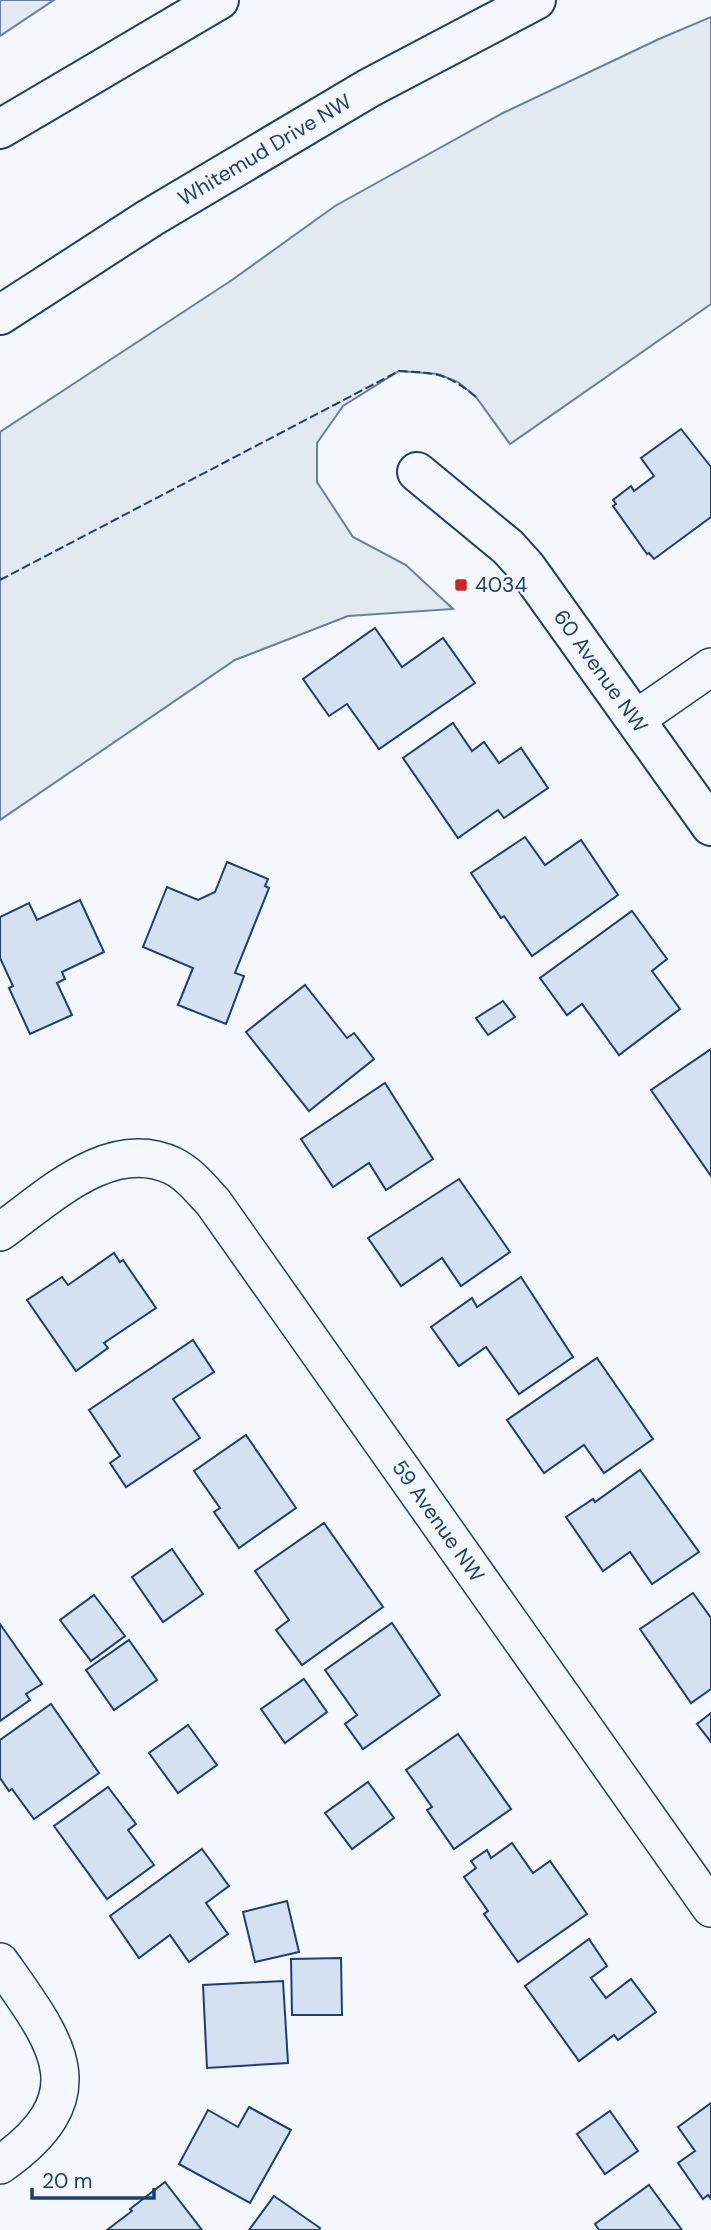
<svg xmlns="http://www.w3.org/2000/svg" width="711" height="2230" font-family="'DM Sans',sans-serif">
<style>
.green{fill:#e3e9f0;stroke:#687fa3;stroke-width:2}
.building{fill:#d5e0f0;stroke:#1d3f73;stroke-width:2}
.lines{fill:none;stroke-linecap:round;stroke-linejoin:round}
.minor-casing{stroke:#1d3f73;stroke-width:40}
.tertiary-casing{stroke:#1d3f73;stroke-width:42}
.motorway-casing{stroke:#1d3f73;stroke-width:42}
.minor{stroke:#f4f7fb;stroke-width:37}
.tertiary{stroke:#f4f7fb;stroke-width:38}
.motorway{stroke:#f4f7fb;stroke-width:38}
.fence{stroke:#1d3f73;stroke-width:2;stroke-dasharray:9 3.5;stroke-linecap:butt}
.poi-dot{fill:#c62828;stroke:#f4f7fb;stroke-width:2.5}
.labels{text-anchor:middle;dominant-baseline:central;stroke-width:5;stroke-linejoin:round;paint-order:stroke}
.street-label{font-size:21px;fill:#1d3f73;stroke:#f4f7fb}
.poi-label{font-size:21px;fill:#1d3f73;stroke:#f4f7fb;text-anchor:start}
</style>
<rect width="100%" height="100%" fill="#f4f7fb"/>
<g class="green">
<path d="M0,0H54L0,36Z"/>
<path d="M711,17V304L510,444L476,397L458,382L438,374L399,371L343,406L317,443V482L353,537L406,565L453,609L348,616L235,660L0,820V432L232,280L335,206L503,113L659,39Z"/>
</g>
<g class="building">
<path d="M681,429L711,467V517L654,559L649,553L647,554L613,506L616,504L613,500L631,486L634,491L654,476L641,458Z"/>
<path d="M375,628L402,667L443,638L475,683L379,749L347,704L329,716L303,679Z"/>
<path d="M453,723L472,751L484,742L499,763L521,748L548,788L504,818L498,810L458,838L403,758Z"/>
<path d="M525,837L545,865L581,840L618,895L532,956L504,916L501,918L471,873Z"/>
<path d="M227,862L268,879L265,886L269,888L235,973L244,976L226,1024L178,1005L193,968L143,947L167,887L198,900L215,892Z"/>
<path d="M80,900L104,952L62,972L65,979L57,983L72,1015L30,1034L9,988L13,986L0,958V917L29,903L37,920Z"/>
<path d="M632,911L667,959L652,971L680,1009L619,1055L582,1004L567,1015L540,978Z"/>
<path d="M305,985L347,1038L354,1033L374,1059L309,1111L246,1032Z"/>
<path d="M503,1001L515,1017L488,1035L476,1018Z"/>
<path d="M711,1049V1176L651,1090Z"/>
<path d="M385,1083L433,1159L386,1190L369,1163L333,1187L301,1139Z"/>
<path d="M459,1179L510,1252L461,1286L442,1258L401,1286L368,1238Z"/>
<path d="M114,1253L120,1262L123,1260L156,1308L104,1343L108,1348L76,1371L27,1300L62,1277L68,1285Z"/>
<path d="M521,1277L573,1357L519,1394L486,1347L459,1366L431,1327L472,1298L477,1307Z"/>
<path d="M193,1340L214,1372L173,1399L200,1438L126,1487L110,1463L120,1456L89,1410Z"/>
<path d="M597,1358L653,1439L604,1473L584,1445L544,1473L507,1420Z"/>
<path d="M246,1435L296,1508L239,1548L214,1512L220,1508L194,1471Z"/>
<path d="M640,1470L699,1552L652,1584L630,1552L603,1571L566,1517L593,1499L595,1502Z"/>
<path d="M324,1523L383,1607L302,1665L276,1630L289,1620L255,1571Z"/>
<path d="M172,1549L203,1594L163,1622L132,1577Z"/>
<path d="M693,1593L711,1618V1689L691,1703L640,1629Z"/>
<path d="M94,1595L125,1636L91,1661L60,1620Z"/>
<path d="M392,1623L440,1695L363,1749L345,1724L357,1715L325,1670Z"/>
<path d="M0,1624L42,1684L26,1694L30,1700L0,1721Z"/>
<path d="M129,1640L157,1680L114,1710L86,1670Z"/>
<path d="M304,1679L327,1712L285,1743L261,1709Z"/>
<path d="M51,1704L99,1773L34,1819L12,1789L9,1791L0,1778V1740Z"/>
<path d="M711,1713V1742L697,1724Z"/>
<path d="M188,1725L217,1765L178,1793L149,1753Z"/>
<path d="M458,1734L511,1809L454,1849L427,1810L432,1807L406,1770Z"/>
<path d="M368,1782L394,1818L352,1849L325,1813Z"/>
<path d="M108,1787L136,1824L128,1830L154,1865L107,1899L54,1826Z"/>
<path d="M512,1843L533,1873L550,1861L587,1914L518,1962L484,1914L488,1911L464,1877L476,1868L471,1861L487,1850L491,1858Z"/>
<path d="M202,1849L229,1886L206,1903L228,1934L189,1962L170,1935L139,1958L110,1916Z"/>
<path d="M287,1901L299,1952L255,1962L243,1912Z"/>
<path d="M589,1939L607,1966L591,1978L606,1998L631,1979L656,2012L618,2040L614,2035L579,2061L525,1986Z"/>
<path d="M341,1958L342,2015H292L291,1959Z"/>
<path d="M283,1981L288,2063L207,2068L203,1985Z"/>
<path d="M711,2103V2199L708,2195L703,2199L678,2163L695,2151L678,2127Z"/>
<path d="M249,2107L291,2130L250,2203L179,2164L208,2110L238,2127Z"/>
<path d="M610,2111L638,2151L605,2174L577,2134Z"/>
<path d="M165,2182L202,2230H107L132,2211L130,2209Z"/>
<path d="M649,2185L682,2230H599L595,2224Z"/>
<path d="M274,2196L320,2228L319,2230H249Z"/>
</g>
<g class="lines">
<defs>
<g id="minor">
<path d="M636,719L711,667"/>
<path id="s1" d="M0,1232C48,1198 110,1136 173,1166C189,1174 201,1189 213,1202L711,1908"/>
<path d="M0,1962C56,2042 101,2094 0,2165"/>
</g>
<g id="tertiary">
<path id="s2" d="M417,472L508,547L526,567L711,826"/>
</g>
<g id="motorway">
<path d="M0,129L219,0"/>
<path id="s3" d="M0,315L150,218L369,88L536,0"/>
</g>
</defs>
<use href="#minor" class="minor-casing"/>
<use href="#tertiary" class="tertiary-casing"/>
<use href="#motorway" class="motorway-casing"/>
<use href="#minor" class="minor"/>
<use href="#tertiary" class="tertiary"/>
<use href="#motorway" class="motorway"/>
<path class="fence" d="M0,580L399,371C436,373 447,373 476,397"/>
</g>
<rect class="poi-dot" x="454" y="578" width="14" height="14" rx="3.5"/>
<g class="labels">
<g class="street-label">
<text stroke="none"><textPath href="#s3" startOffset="312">Whitemud Drive NW</textPath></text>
<text stroke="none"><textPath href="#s2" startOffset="273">60 Avenue NW</textPath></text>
<text stroke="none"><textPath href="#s1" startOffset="640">59 Avenue NW</textPath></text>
</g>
<g class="poi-label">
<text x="475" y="585">4034</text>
</g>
</g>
<path d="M32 2188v10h122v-10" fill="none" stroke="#1d3f73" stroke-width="3.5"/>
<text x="42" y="2188" font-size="21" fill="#1d3f73" stroke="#f4f7fb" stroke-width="5" paint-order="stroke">20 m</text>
</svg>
